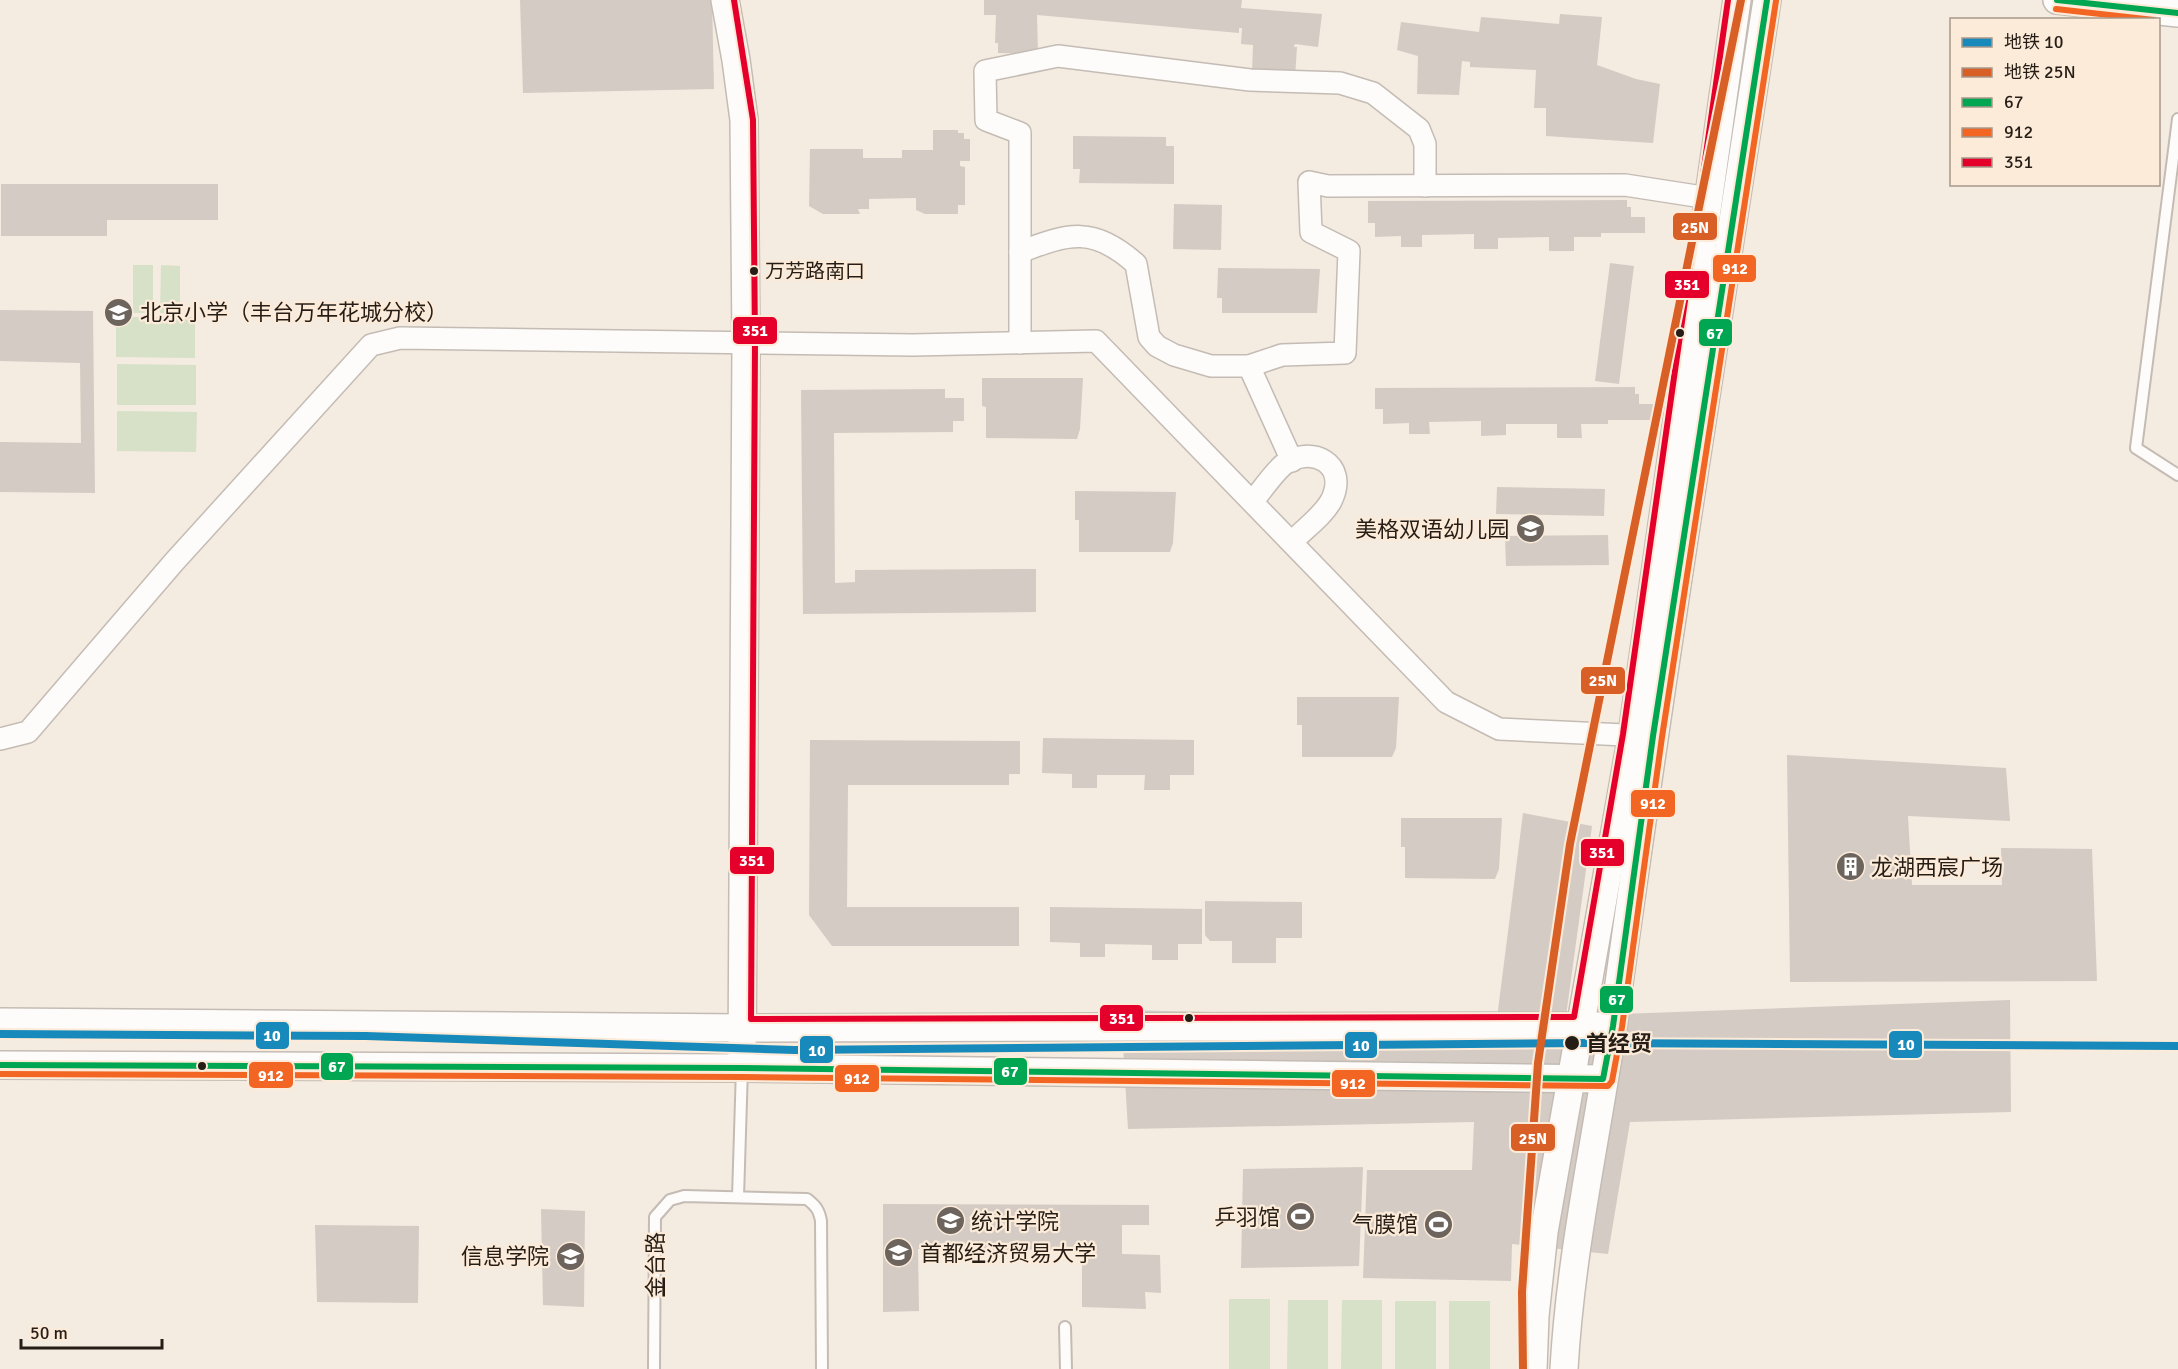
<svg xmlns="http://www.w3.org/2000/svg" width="2178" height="1369" font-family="Signika,'Noto Sans SC',sans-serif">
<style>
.green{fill:#d6e1c8}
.building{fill:#d4ccc4}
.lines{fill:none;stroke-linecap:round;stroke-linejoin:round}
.service-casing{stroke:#c4bcb4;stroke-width:14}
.minor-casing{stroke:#c4bcb4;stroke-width:24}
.tertiary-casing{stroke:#c4bcb4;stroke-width:30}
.service{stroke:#fdfcfa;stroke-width:10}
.minor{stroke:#fdfcfa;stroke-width:21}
.tertiary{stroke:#fdfcfa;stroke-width:27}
.bus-1-casing{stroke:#fcebd9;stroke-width:10}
.bus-2-casing{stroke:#fcebd9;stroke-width:10}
.bus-3-casing{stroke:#fcebd9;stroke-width:10}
.bus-1{stroke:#00a651;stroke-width:6}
.bus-2{stroke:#f26522;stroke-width:6}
.bus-3{stroke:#e4002b;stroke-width:6}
.metro-1-casing{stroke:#fcebd9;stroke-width:12}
.metro-2-casing{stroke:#fcebd9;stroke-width:12}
.metro-1{stroke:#178abb;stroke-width:8}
.metro-2{stroke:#d85f26;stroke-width:8}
.bus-dot{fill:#251d16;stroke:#fcebd9;stroke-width:2}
.labels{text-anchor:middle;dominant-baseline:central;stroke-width:4.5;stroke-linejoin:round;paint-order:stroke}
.bus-label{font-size:20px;fill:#251d16;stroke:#fcebd9;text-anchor:start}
.poi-label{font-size:22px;fill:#251d16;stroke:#fcebd9;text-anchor:start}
.stop-label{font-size:22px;font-weight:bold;fill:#251d16;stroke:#fcebd9;text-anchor:start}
.street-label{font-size:22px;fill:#251d16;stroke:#fcebd9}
.line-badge{stroke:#fcebd9;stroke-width:2}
.badge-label{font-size:16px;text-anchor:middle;font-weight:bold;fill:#fff}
</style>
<rect width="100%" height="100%" fill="#f4ebe1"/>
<g class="green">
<rect x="133" y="265" width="20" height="48"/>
<path d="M161,265L180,266V314L160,313Z"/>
<path d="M116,317H195V358L116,357Z"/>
<path d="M117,364L196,365V405H117Z"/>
<path d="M117,411L197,412L196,452L117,451Z"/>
<rect x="1229" y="1299" width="41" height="70"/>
<path d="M1288,1300H1328V1369H1287Z"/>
<path d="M1342,1300H1382V1369H1341Z"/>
<rect x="1395" y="1301" width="41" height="68"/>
<rect x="1449" y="1301" width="41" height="68"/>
</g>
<g class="building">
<path d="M520,0H712L714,89L523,93Z"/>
<path d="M984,0H1242L1241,8L1322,14L1318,47L1295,44L1294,47H1297L1295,78L1252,72L1253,45L1241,44L1242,28H1239V33L1037,15L1038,54L998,53V43H995L996,15H984Z"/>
<path d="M1560,14L1602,17L1597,65L1636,79L1660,84L1653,143L1546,136V108H1534L1536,70L1470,67V62L1462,61L1459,95L1417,94L1418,56L1397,50L1401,22L1479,32L1481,17L1559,24Z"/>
<path d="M933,130H958V133H964V139H970V161H960V166L965,167V205H958V214H925L916,210V198L869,199V209H858L860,214H823L809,206L810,149H863V158H902V150H933Z"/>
<path d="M1073,136L1166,137V146H1174V184L1079,183L1080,169H1073Z"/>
<path d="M1,184H218V220H107V236H1Z"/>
<path d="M1627,200V207H1631V217H1645V233H1601V237H1574V251H1549V237L1498,238V249H1474V234L1422,235V247H1401V236L1375,237V223H1368V201Z"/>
<path d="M1174,204L1222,205L1221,250L1173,249Z"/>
<path d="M1610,263L1634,266L1619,384L1595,381Z"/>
<path d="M1218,268L1320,269L1317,313H1222V298H1217Z"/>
<path d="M0,310L93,311L95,493L0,492V442L81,443L80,363L0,361Z"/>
<path d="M982,378H1083L1080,429L1077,439L986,438V407L982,406Z"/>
<path d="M1635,387V394H1639V404H1653V420H1608V424H1581L1582,438H1557V424H1506V435L1481,436V421L1429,422L1430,434H1409V423L1383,424V409H1375V388Z"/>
<path d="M945,389V398H964V421H953V432L834,433L835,583L855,582V570L1036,569V612L803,614L801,390Z"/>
<path d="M1497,487L1605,489L1604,516L1496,514Z"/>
<path d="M1075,491L1176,492L1173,543L1170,552H1079V520H1075Z"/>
<path d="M1608,535L1609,565L1506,566L1505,536Z"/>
<path d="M1297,697H1399L1396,748L1392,757H1302V725H1297Z"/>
<path d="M1043,738L1194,740V775H1170V790H1144L1145,775H1097V788H1072V774L1042,773Z"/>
<path d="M810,740L1020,741V774H1009V785H848L847,907H1019V946H832L809,915Z"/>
<path d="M1787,755L2006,768L2010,821L1908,816L1912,885H2002L2001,848L2092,849L2097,981L1790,982Z"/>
<path d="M1523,813L1592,826L1566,1016L2010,1000L2011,1112L1630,1122L1608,1254L1512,1244L1511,1281L1363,1278L1367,1170H1472L1474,1122L1128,1129L1121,1010L1497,1018Z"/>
<path d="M1401,818H1502L1499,869L1495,879L1405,878V847H1401Z"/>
<path d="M1205,901L1302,902V938H1276V963H1232V941H1210L1205,935Z"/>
<path d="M1050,907L1202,909V944H1178V960H1152V945L1105,944V957H1080V943L1050,942Z"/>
<path d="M1363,1167L1359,1266L1241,1268L1243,1169Z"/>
<path d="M883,1204L1149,1205V1225H1122V1254L1160,1255L1161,1293L1145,1292L1146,1309L1082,1307V1250L918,1249L919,1311L883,1312Z"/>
<path d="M541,1209L585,1211L584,1307L543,1305Z"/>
<path d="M315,1225L419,1226L418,1303L317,1302Z"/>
</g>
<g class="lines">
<defs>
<g id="service">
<path d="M2178,119L2136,448L2178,475"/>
<path d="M738,1197L742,1068"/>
<path d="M1065,1327L1066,1369"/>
<path d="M654,1369L655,1217L670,1200L684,1196L807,1199C816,1206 819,1210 821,1221L822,1369"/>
</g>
<g id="minor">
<path d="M1020,252C1069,233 1094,226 1136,264L1149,337L1157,346L1174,355L1211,366H1249L1282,355L1345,353L1349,251L1311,232L1309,182L1328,186L1625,185L1709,198"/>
<path d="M1020,343V133L986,120L985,71L1058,56L1250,80L1340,83L1373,93L1419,129L1425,144V186"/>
<path d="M1249,366L1292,461"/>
<path d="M1253,501C1262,490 1272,475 1283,465C1310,444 1350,463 1331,501C1323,516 1303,530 1292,542"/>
<path d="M0,739L28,732L174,562L371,345L400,338L913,345L1096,341L1446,702L1499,729L1646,736"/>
</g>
<g id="tertiary">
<path d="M725,0L736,60L744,120L746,343L742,1068"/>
<path d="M2057,0L2178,13"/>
<path d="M0,1022L742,1028L1613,1026"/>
<path d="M0,1065L742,1068L1603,1079"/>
<path d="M1533,1369L1535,1316L1544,1232L1632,735L1737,0"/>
<path d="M1564,1369C1571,1244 1600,1122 1617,998C1663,664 1716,332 1767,0"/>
</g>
</defs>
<use href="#service" class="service-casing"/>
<use href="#minor" class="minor-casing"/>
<use href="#tertiary" class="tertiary-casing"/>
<use href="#service" class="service"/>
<use href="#minor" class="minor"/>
<use href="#tertiary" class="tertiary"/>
<defs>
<g id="bus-1">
<path d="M2057,0L2178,13"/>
<path d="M0,1065L742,1068L1603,1079L1613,1026L1653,736L1767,0"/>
</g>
<g id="bus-2">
<path d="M2056,9L2154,20"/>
<path d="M0,1074L742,1077L1608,1086L1612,1081L1622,1027L1662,737L1776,1"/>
</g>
<path id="bus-3" d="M734,0L753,120L755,343L751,1019L1574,1017L1623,734L1728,0"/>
</defs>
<use href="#bus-1" class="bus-1-casing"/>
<use href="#bus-2" class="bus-2-casing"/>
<use href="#bus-3" class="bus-3-casing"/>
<use href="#bus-1" class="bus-1"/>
<use href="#bus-2" class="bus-2"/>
<use href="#bus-3" class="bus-3"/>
<defs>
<path id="metro-1" d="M0,1034L366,1036L794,1050L1589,1043L2178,1046"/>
<path id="metro-2" d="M1523,1369L1522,1292L1538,1063L1570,844L1741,0"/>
</defs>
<use href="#metro-1" class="metro-1-casing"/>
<use href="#metro-2" class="metro-2-casing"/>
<use href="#metro-1" class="metro-1"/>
<use href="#metro-2" class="metro-2"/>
</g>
<defs>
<symbol id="school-disc" viewBox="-11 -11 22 22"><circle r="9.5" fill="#6d655d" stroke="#fcebd9"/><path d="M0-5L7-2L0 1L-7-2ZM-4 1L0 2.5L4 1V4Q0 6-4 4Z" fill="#fff"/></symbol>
<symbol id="building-disc" viewBox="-11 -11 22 22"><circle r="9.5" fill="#6d655d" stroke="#fcebd9"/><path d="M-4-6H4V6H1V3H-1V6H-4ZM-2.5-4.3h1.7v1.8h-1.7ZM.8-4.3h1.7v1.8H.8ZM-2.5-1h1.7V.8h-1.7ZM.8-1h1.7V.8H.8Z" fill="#fff"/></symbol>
<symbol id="stadium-disc" viewBox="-11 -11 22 22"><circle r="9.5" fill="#6d655d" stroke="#fcebd9"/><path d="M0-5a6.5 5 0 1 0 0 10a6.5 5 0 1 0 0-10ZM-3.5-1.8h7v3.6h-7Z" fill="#fff"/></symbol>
<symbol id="university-disc" viewBox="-11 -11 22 22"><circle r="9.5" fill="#6d655d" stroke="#fcebd9"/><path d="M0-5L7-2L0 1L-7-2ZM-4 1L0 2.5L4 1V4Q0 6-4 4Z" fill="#fff"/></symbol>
</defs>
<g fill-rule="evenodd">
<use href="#school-disc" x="102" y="296" width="33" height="33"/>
<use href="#school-disc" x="1514" y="512" width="33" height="33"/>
<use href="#building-disc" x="1834" y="850" width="33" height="33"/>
<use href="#stadium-disc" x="1284" y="1200" width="33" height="33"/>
<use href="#school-disc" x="934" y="1204" width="33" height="33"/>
<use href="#stadium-disc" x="1422" y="1208" width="33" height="33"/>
<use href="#university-disc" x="882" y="1236" width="33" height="33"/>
<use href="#school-disc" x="554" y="1240" width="33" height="33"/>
</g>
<g class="bus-dot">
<circle cx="754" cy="271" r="5"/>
<circle cx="1680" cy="333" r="5"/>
<circle cx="1189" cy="1018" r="5"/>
<circle cx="1572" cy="1043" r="8"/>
<circle cx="202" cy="1066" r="5"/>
</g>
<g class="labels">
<g class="bus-label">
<text x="765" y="271">万芳路南口</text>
</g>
<g class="poi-label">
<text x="140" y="312">北京小学（丰台万年花城分校）</text>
<text x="1509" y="529" text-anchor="end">美格双语幼儿园</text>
<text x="1871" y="867">龙湖西宸广场</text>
<text x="1280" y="1217" text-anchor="end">乒羽馆</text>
<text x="971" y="1221">统计学院</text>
<text x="1418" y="1224" text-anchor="end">气膜馆</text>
<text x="920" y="1253">首都经济贸易大学</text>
<text x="549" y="1256" text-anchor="end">信息学院</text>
</g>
<g class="stop-label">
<text x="1586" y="1043">首经贸</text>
</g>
<g class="street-label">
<text transform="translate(655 1265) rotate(-90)">金台路</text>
</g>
</g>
<g class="line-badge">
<rect x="1672" y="212" width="46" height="29" rx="6" fill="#d85f26"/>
<rect x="1712" y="254" width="45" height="29" rx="6" fill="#f26522"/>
<rect x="1664" y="270" width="46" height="29" rx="6" fill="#e4002b"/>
<rect x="732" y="316" width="46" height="29" rx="6" fill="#e4002b"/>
<rect x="1698" y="318" width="35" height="29" rx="6" fill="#00a651"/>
<rect x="1580" y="666" width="46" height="29" rx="6" fill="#d85f26"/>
<rect x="1630" y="789" width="46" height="29" rx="6" fill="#f26522"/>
<rect x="1580" y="838" width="45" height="29" rx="6" fill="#e4002b"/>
<rect x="729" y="846" width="46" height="29" rx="6" fill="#e4002b"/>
<rect x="1599" y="985" width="35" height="29" rx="6" fill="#00a651"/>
<rect x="1099" y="1004" width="45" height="28" rx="6" fill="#e4002b"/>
<rect x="255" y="1021" width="35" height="29" rx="6" fill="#178abb"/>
<rect x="1888" y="1030" width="35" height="29" rx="6" fill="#178abb"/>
<rect x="1344" y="1031" width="34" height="28" rx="6" fill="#178abb"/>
<rect x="799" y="1035" width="35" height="29" rx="6" fill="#178abb"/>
<rect x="320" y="1052" width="34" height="29" rx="6" fill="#00a651"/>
<rect x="993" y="1057" width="35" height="29" rx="6" fill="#00a651"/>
<rect x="248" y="1061" width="46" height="28" rx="6" fill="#f26522"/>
<rect x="834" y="1064" width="46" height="29" rx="6" fill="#f26522"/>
<rect x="1331" y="1069" width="45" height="29" rx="6" fill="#f26522"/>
<rect x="1510" y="1123" width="46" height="29" rx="6" fill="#d85f26"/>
</g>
<g class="badge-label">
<text x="1695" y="233">25N</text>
<text x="1735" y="274">912</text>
<text x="1687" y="290">351</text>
<text x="755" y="336">351</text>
<text x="1715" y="339">67</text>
<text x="1603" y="686">25N</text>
<text x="1653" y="809">912</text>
<text x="1602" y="858">351</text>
<text x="752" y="866">351</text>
<text x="1617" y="1005">67</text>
<text x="1122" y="1024">351</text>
<text x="272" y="1041">10</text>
<text x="1906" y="1050">10</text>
<text x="1361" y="1051">10</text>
<text x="817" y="1056">10</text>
<text x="337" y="1072">67</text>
<text x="1010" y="1077">67</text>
<text x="271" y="1081">912</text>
<text x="857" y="1084">912</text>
<text x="1353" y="1089">912</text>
<text x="1533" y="1144">25N</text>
</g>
<rect x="1950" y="18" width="210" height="168" fill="#fcebd9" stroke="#a6998b" stroke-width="1.5"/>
<rect x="1962" y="38" width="30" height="9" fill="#178abb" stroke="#a6998b" stroke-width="1.5"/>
<text x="2004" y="48" font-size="18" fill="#251d16">地铁 10</text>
<rect x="1962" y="68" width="30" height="9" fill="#d85f26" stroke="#a6998b" stroke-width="1.5"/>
<text x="2004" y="78" font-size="18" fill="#251d16">地铁 25N</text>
<rect x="1962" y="98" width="30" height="9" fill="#00a651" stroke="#a6998b" stroke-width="1.5"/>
<text x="2004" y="108" font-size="18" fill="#251d16">67</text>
<rect x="1962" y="128" width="30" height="9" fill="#f26522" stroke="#a6998b" stroke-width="1.5"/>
<text x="2004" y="138" font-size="18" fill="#251d16">912</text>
<rect x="1962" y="158" width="30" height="9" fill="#e4002b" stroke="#a6998b" stroke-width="1.5"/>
<text x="2004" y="168" font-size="18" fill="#251d16">351</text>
<path d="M21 1339v9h141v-9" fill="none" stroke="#251d16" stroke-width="3"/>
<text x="30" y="1339" font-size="18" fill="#251d16" stroke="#fcebd9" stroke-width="4.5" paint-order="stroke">50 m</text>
</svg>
